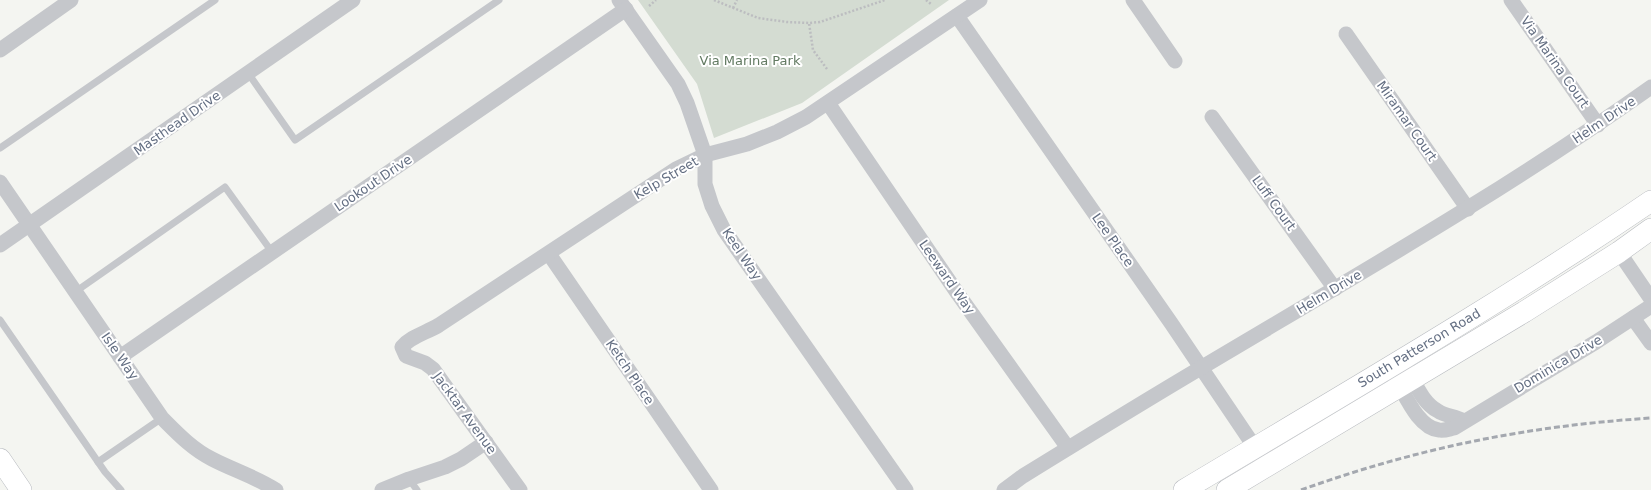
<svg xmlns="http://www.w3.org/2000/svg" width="1651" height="490" font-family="'DejaVu Sans',sans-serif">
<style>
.green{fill:#d4dcd2}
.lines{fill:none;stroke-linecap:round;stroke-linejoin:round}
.secondary-casing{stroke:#b7babf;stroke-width:22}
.path{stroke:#bcbdc0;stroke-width:2.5;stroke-dasharray:2 2;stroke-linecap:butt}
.lane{stroke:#c5c7cb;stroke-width:7}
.street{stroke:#c5c7cb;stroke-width:15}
.secondary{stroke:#fff;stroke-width:21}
.rail{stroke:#a4a8af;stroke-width:3;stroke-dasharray:6 3;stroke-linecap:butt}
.labels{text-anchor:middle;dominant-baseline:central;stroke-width:4;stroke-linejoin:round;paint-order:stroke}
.park-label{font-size:13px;fill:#627a62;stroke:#fff}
.street-label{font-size:13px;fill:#636e82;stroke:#fff}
</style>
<rect width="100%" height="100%" fill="#f4f5f1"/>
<path class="green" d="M638,0H949L802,103L714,138L697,84Z"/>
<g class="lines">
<defs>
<g id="secondary">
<path d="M0,459L21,490"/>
<path d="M1184,490C1341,396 1500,304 1651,201"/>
<path d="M1227,490L1524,312L1619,252L1651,229"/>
</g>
</defs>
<use href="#secondary" class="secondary-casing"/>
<g class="path">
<path d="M714,0L758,18L787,22L809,23"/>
<path d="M926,0L931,4"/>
<path d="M649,6L656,0"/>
<path d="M733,8L737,0"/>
<path d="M827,69L813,50L809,23L820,22L885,0"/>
</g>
<g class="lane">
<path d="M248,73L295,140L499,0"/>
<path d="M0,148L215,0"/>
<path d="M75,292L225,187L272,252"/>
<path d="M0,320L105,472L121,490"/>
<path d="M98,462L162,418"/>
<path d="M409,479L417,490"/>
</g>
<g class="street">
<path d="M619,0L678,84L687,103L705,155V184L712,206L724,230L906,490"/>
<path d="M1133,0L1175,61"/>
<path d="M1511,0L1598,125"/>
<path d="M957,16L1171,323L1260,455"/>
<path d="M1346,34L1468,209"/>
<path d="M0,50L71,0"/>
<path d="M828,103L958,294L1068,448"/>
<path d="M1212,117L1335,289"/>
<path d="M0,182L162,418C177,433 192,449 212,459C233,470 256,477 276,490"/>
<path d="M0,245L353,0"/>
<path d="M1619,252L1651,299"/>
<path d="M549,254L711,490"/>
<path d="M1633,318L1651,343"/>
<path d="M120,357L626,9"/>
<path d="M1408,371C1416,385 1423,403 1438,411C1445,416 1455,416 1464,421"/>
<path d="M1395,378C1405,394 1418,428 1439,430C1444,431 1449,429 1454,428L1596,342L1651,306"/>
<path d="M382,490L409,479L445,467L461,459L486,442"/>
<path d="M520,490L433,369L425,363L406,356L402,347C411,336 426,333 439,325L676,169L705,155L747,144L777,132L806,117L980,0"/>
<path d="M1004,490L1023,476C1083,439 1143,402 1204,366C1355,276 1508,189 1651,87"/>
</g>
<use href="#secondary" class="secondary"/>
<path class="rail" d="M1301,490C1418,448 1527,426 1651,418"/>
</g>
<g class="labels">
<g class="park-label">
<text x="750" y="60">Via Marina Park</text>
</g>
<g class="street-label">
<text transform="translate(1555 62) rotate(55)">Via Marina Court</text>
<text transform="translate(1604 120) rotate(-34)">Helm Drive</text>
<text transform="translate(1407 121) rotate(55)">Miramar Court</text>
<text transform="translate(177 123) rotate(-35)">Masthead Drive</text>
<text transform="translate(666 178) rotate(-30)">Kelp Street</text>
<text transform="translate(373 183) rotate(-34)">Lookout Drive</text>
<text transform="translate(1274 203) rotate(54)">Luff Court</text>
<text transform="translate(1113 240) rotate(55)">Lee Place</text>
<text transform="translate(742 254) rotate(56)">Keel Way</text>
<text transform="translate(947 277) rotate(55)">Leeward Way</text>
<text transform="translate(1329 292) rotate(-31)">Helm Drive</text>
<text transform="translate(1419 348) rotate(-31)">South Patterson Road</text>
<text transform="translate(120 356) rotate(55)">Isle Way</text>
<text transform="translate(1558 364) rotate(-31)">Dominica Drive</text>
<text transform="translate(630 372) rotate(56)">Ketch Place</text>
<text transform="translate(465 413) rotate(54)">Jacktar Avenue</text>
</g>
</g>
</svg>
